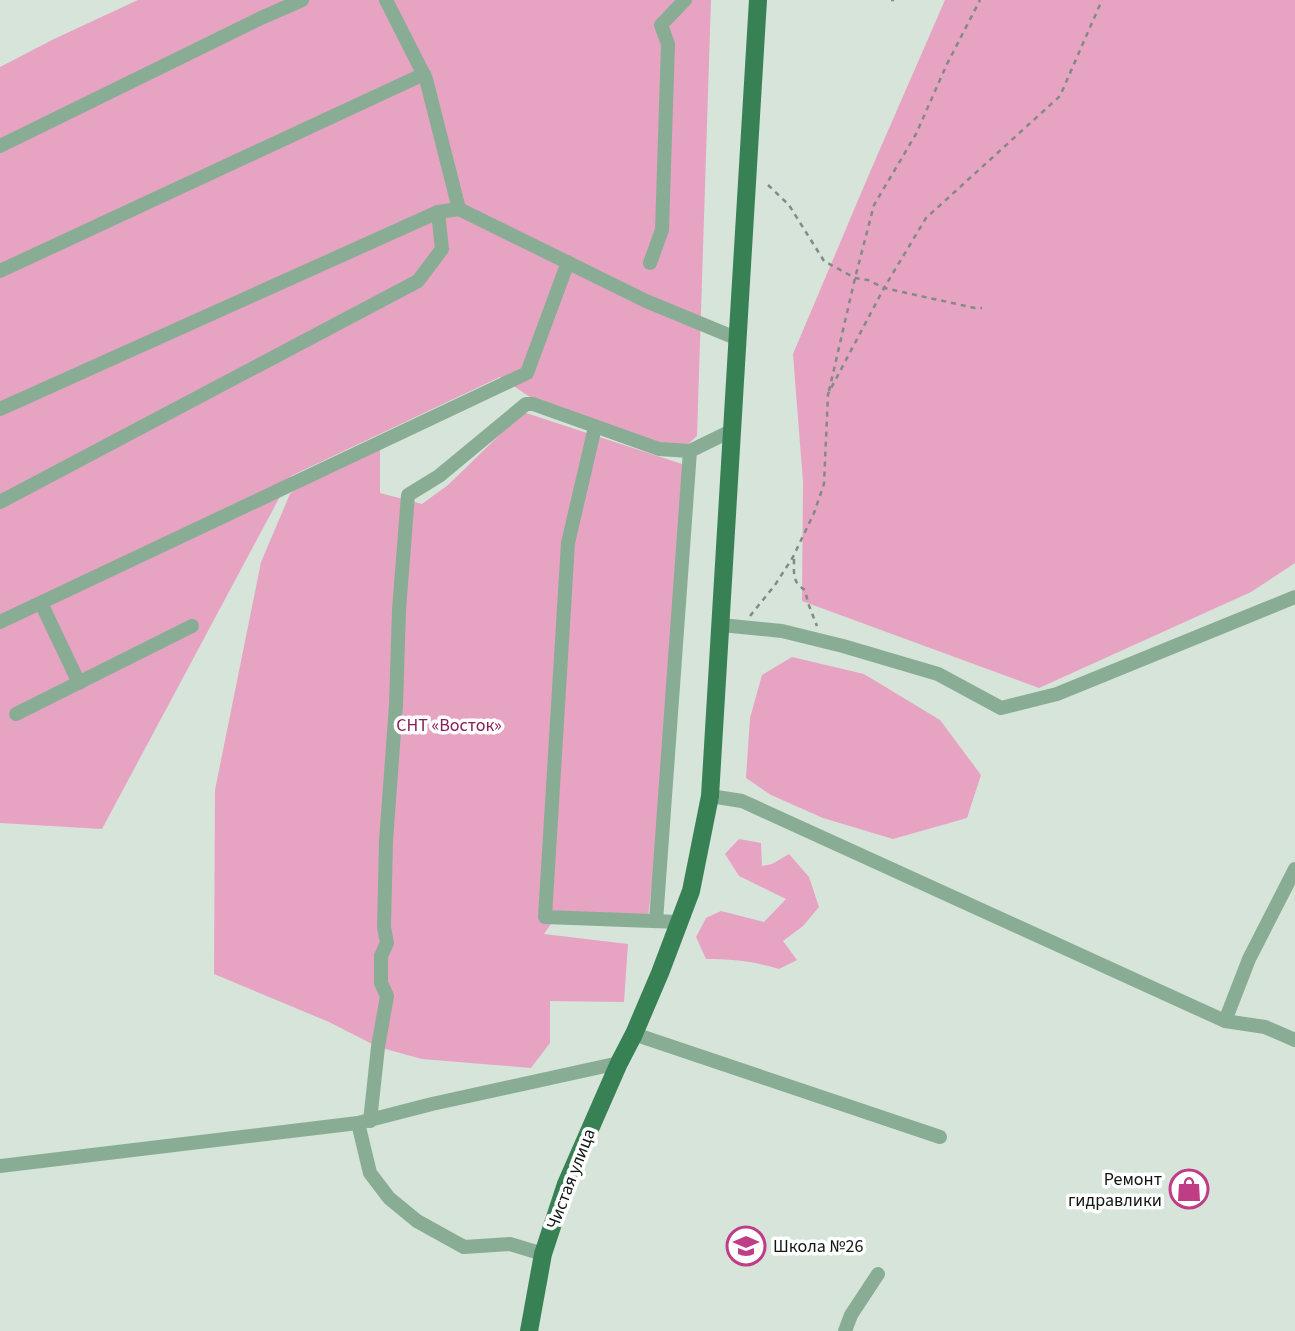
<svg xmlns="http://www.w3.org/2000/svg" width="1295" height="1331" font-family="'Source Sans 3',sans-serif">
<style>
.green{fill:#e7a4c2}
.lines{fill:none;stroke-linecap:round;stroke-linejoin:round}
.path{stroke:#818b84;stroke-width:2.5;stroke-dasharray:5 5;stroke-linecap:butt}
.minor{stroke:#89ad94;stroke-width:14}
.major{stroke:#378155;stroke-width:18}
.labels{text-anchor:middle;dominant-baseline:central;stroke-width:7;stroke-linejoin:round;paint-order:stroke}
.park-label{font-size:18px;fill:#861e59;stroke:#fff}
.street-label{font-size:18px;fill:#121613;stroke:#fff}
.poi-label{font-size:18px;fill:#121613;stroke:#fff;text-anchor:end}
</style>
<rect width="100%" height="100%" fill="#d6e4da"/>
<g class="green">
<path d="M138,0H711L697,436L683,449L653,447L530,397L500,377L291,476L102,829L0,823V67L54,39Z"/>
<path d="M945,0H1295V563L1251,592L1039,688L802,601L803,482L793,354L870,172Z"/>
<path d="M523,412L685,465L659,831L648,917L560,911L544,934L628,944L624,1002L550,1001V1043L531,1068L422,1059L378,1047L329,1022L214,974L215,790L261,562L290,494L309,479L380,447V493L422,504L448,485Z"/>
<path d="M792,657L864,674L940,720L981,775L967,818L893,839L823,818L771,795L746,778L750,718L762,675Z"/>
<path d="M739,839L761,843L762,866L772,864L789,854L809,877L819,907L803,926L783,941L797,960L779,969C752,961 733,959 706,959L696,937L706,918L721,911L764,922L786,899L739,876L725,854Z"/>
</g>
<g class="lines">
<g class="path">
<path d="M891,0H894"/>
<path d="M768,185L789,205L824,261L855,278L868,280L884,288L975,308H982"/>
<path d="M829,391L855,278L874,205L916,134L947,64L980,0"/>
<path d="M794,559C794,574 792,582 805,590L808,603L817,626"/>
<path d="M750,616L775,585L793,557L814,513L824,484L828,394L884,288L926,218L1060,96L1102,0"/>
</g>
<g class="minor">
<path d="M0,146L261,18L302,0"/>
<path d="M459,209L646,301L738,339"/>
<path d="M650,263L662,230L668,44L661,25L685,0"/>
<path d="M0,271L424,74"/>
<path d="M0,409L438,212L459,209L426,79L386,0"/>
<path d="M595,427L568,543L545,917L679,922"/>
<path d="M0,502L418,281L442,249L438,212"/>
<path d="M41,603L79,683"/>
<path d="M0,622L527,373L568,262"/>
<path d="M721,625L782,631L843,646L938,674L1001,708L1057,694L1295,597"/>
<path d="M16,714L192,626"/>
<path d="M710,796L742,801L1225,1021L1265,1027L1295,1040"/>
<path d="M656,921L690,451"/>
<path d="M1225,1021L1249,959L1295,869"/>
<path d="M634,1034L940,1137"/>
<path d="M370,1121L378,1047L387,996L381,983V956L387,943L384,927L386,841L396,705L399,610L408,495L439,476L526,404H533L659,449L690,451L733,430"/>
<path d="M358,1123L370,1173L389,1198L417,1221L464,1247L510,1244L543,1254"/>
<path d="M0,1166L358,1123L432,1104L619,1063"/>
<path d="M845,1331L851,1315L878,1274"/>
</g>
<path class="major" d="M529,1331L543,1254L566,1184L619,1063L634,1034L660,973L691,891L710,796L758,0"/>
</g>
<defs>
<symbol id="shop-ring" viewBox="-11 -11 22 22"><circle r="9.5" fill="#fff" stroke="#bf3d85" stroke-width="1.5"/><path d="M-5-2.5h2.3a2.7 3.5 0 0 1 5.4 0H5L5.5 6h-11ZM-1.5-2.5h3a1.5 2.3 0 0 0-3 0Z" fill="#bf3d85"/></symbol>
<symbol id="school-ring" viewBox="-11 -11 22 22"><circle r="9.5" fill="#fff" stroke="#bf3d85" stroke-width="1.5"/><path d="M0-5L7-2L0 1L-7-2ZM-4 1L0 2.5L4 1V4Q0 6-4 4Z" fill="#bf3d85"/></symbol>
</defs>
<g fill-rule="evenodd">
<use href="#shop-ring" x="1167" y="1167" width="44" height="44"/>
<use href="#school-ring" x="724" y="1224" width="44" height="44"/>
</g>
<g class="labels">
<g class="park-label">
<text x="449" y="725">СНТ «Восток»</text>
</g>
<g class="street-label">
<text transform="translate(571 1179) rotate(-69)">Чистая улица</text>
</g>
<g class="poi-label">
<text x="1162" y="1179">Ремонт<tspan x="1162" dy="21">гидравлики</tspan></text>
<text x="773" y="1246" text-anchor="start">Школа №26</text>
</g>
</g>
</svg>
